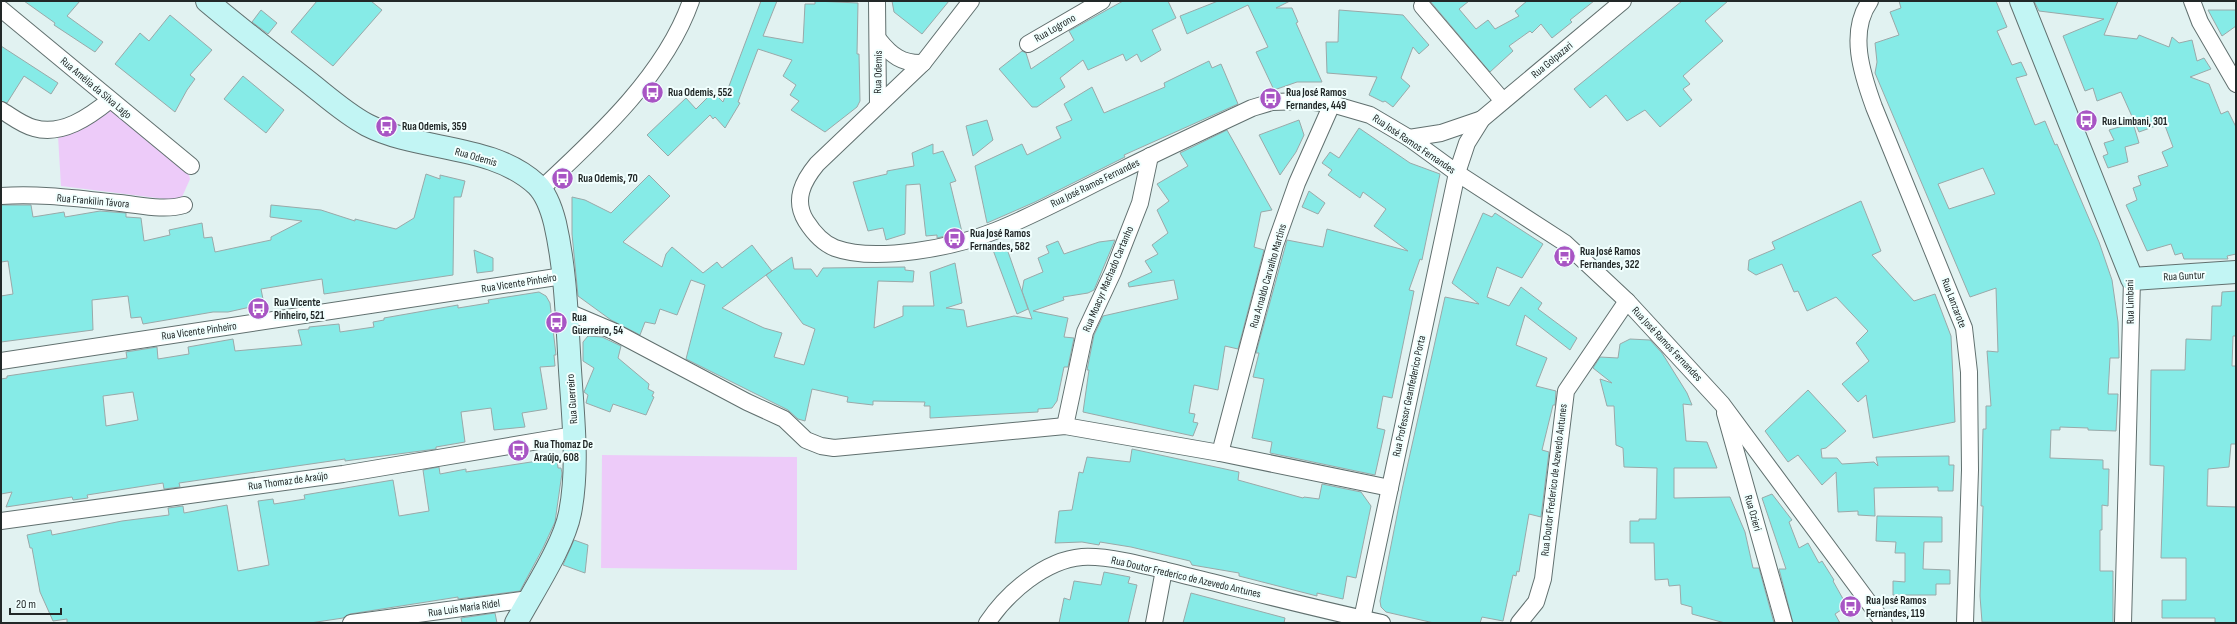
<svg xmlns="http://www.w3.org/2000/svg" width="2237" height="624" font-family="'Sofia Sans Condensed',sans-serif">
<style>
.green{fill:#edcbf9}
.building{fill:#86ebe7;stroke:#9aa9a9;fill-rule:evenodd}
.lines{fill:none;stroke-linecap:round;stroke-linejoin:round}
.street-casing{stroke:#61706f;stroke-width:18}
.secondary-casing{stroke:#61706f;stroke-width:24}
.street{stroke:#fff;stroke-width:16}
.secondary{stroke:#c2f5f4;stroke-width:22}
.labels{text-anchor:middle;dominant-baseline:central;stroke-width:4;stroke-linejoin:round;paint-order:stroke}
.street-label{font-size:11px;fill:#222828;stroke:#f1fffe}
.poi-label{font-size:11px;font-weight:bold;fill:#222828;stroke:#f1fffe;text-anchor:start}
</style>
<rect width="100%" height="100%" fill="#e1f2f1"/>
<g class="green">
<path d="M109,109L188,171L190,179L182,197L173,200L61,186L58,136Z"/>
<path d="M602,455L797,457V570L601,568Z"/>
</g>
<g class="building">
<path d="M24,1H80L67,16L103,42L95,52L54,25L55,23Z"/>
<path d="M317,1H371L382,10L333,66L291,32Z"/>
<path d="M761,1H777L763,36L803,43L805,4H815V1L858,3L857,54H859L860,101L857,107L825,132L791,110L799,101L790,95L796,85L783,76L792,60L758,49L738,102L740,103L725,128L715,117L713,119L710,115L668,156L647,135L686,98L696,109L713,92L723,102Z"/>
<path d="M892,1H949L922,34L894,12Z"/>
<path d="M1123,1H1168L1176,18L1152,30L1161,50L1141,62L1137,54L1126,61L1123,54L1088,70L1083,60L1060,78L1065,87L1037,107H1032L999,69L1022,51L1026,53L1031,69L1074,40L1069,31Z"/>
<path d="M1218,1H1290L1276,8H1292L1298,22L1296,23L1322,82H1297L1274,90L1256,52L1268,47L1248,5L1187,34L1180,16Z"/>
<path d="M1430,1H1469L1459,9L1476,29L1488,20L1495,29L1519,16L1515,11L1527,1H1594L1570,20L1572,22L1552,38L1541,24L1532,33L1530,31L1509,46L1513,51L1490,72Z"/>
<path d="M1682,1H1728L1705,21L1723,41L1683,76L1690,84L1683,89L1692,100L1660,127L1645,110L1627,121L1606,95L1590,108L1574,89Z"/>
<path d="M1899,1H1996L2007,27L1997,31L2012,65L2021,62L2027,75L2016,78L2035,125L2045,121L2055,145L2057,144L2099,242L2112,280L2118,322L2119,351V358H2110L2108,394H2118L2116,431L2088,430V428L2060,427V430H2051L2050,458L2103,460V469H2109L2108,506L2102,505V530H2100V571H2113V623L1982,622L1980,596L1983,506H1981L1983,429H1986V406H1991L1987,351L1998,352L1996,288L1970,297L1875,73L1877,62L1875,43L1899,35L1890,12L1901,8ZM1983,168L1995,194L1949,209L1938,184Z"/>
<path d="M2034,1H2118L2104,35L2137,39L2139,35L2169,47L2172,37L2179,43L2192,40L2197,61L2204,58L2211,69L2190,77L2209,84L2221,114L2228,111L2236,127V254L2227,256L2228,259H2184L2182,253L2175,255L2171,244L2147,251L2126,205L2137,200L2133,188L2141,185L2138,176L2168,166L2162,152L2173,147L2164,123L2139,132L2121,92L2097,101L2093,88L2085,91L2063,36L2104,19L2039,11Z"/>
<path d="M261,10L277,23L268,34L252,22Z"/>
<path d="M1339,10L1403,15L1429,45L1419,54L1413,47L1401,78L1410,86L1393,107L1385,101L1383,102L1369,95L1377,77L1327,73L1326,42H1338Z"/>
<path d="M2208,10H2236V26L2222,36Z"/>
<path d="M170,15L212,50L190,75L195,79L187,90L175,112L115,64L140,33L149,41Z"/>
<path d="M1,46L58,83L51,94L24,76L7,103L1,101Z"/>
<path d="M1209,61L1212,68L1221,64L1238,104L1124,155L1125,157L1035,202L987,223L975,166L1022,144L1027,155L1061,138L1056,127L1072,120L1064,104L1092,87L1104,113L1165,87L1164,83Z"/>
<path d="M243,76L284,110L266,133L224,99Z"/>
<path d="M987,120L993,140L973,156L966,126Z"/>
<path d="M1299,120L1304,135L1296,152L1280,175L1259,135Z"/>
<path d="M2133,123L2139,143L2125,147L2128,162L2108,168L2103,156L2108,154L2104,143L2114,140L2109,130Z"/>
<path d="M1359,128L1410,163L1440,174L1422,260L1420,259L1409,290L1414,291L1392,398L1383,396L1377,428L1385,430L1375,475L1270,453L1272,442L1252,438L1264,379L1253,377L1259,353H1256L1287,240L1323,247L1327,229L1408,251L1374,226L1386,209L1363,192L1360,198L1328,175L1332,170L1322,163L1330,152L1339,158Z"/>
<path d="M1227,130L1272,210L1261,212L1254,247L1264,250L1238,349L1225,346L1218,390L1194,385L1189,413L1195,414L1193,422L1198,423L1193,436L1083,412L1089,370H1087L1094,335L1103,316L1178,299L1174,280L1129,287L1128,283L1152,272L1145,261L1158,254L1152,245L1168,233L1157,210L1169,201L1157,184L1188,166L1180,153Z"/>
<path d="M933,144V154L943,151L956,181L950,183L962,232L937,238V235L926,236L920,184L906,185L905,234L886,240L883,228L868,231L853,182L887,174V171L914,166L912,153Z"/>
<path d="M426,174L440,179V175L465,181L461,197H454L453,275L324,294L322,279L261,289L264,304L228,312H213L143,324L141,317L131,318L128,296L92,300L93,330L1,342V296L13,294L8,261L1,262V205H31L33,217L64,212L65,217L100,211L126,213V217L141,218L144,241L170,235L169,230L202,223L204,238L212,237L215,252L271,240V237L302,221L270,217L271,205L321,210L355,221V219L396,229L414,218Z"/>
<path d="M649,175L670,196L623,242L662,267L666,254L672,247L703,273L717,262L722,268L752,245L772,271L766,275L792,257L794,269H811L817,277L823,268L905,267V270L914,271L913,282L878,281L874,328L903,316V306H934L930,272L955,263L962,303L946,308L964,310L967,327L1014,316L1032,319L1022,291L1024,280L1043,272L1038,258L1049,253L1046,246L1058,241L1064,254L1099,242L1115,240L1094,290L1088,293L1063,297L1064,300L1033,311L1068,318L1064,337L1074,338L1068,367H1064L1057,401L1052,408L1038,409V412L930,418V406H924L925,402L873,401V405L847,402L848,397L812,389L805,421L798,419L788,410L686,359L705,285L691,280L677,315L660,309L655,324L645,322L640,335L611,320L578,296L572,234V197L585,200L611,213ZM766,275L803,324L815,329L804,365L774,357L782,333L764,328L722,308Z"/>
<path d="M1309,191L1325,203L1318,214L1302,207Z"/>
<path d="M1861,201L1881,251L1872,255L1914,301L1935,294L1951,336L1955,422L1873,438L1866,395L1858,402L1842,384L1869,361L1856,343L1868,331L1836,297L1807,311L1798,291L1794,292L1782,264L1756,275L1748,270L1749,260L1775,249L1772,242Z"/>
<path d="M1483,213L1492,217L1495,213L1543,244L1522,278L1497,267L1487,297L1509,306L1521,287L1542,303L1538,309L1577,338L1570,350L1525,315L1516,345L1547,358L1536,386L1556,391L1555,405H1553L1542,450L1549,452L1541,517L1529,514L1519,572L1517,571L1516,576L1513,575L1503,621L1482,617L1480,623H1434L1386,612L1381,607L1380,601L1402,490L1445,297L1479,304L1452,283Z"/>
<path d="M1006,246L1028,309L1017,314L993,250Z"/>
<path d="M474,250L493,258V271L477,273Z"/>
<path d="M2236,291V336H2233L2232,366H2236V444H2231L2229,467L2208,469L2207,506L2236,507V623H2215V618H2162V600H2186V558H2161L2164,466L2150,465L2151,370H2185L2186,339L2211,340L2212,306H2221L2222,292Z"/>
<path d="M539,292L546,296L550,303L556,355H554L555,366L540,367L547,409L522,413L525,427L494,430L491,408L461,412L465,442L436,447V449L345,461V459L179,483L180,487L164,489L163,483L87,495L88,498L73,500L72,497L6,507L12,492L1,494V379L7,378V376L127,358L126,352L157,347L158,359L189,354L188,347L233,339L235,351L302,345L298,330L309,329V327L339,324L340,332L374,327L373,322L384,320V318L458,305V308L489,303L488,300ZM133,392L138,420L106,426L103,396Z"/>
<path d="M588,336L602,337L621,346L618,358L649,384L648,389L654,392L652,396L654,397L646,415L613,404L610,412L586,403L588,395L584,392L594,368L583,361V342Z"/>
<path d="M1630,339L1650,340L1662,353L1687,393L1692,405L1683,404L1686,441L1707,442L1717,468H1674V498L1730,497L1745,532L1753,568H1759L1774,623H1725L1692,614V607L1681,604L1680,585L1669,586L1668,579L1655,580L1654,543H1630V521H1639V519H1656L1657,468L1624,467L1623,448L1616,445L1614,406H1607L1600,379L1612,383L1593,368L1600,357L1618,358L1620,344Z"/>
<path d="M1808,390L1846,431L1826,448L1821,449L1822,458H1837L1842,464L1874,462L1878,466L1876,457L1949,456V465H1954L1953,491H1938V487L1874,488L1875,516L1858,515V511L1838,512L1836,472L1822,485L1798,455L1788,462L1765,431Z"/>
<path d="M1132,449L1239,472L1238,480L1303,498L1304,497L1319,499L1322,484L1361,492L1371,506L1356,578L1347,576L1343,599L1317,593V596L1239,576V573L1192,565L1190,561L1131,547L1100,542L1099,545L1082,542L1055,543L1059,511L1072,510L1079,472L1083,473L1087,457L1130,462Z"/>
<path d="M557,458L558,468H561L562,473L555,522L543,548L520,591L458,599V597L350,614L343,618L310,623H67V619L53,621L40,592L32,548H30L27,535L51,530L52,535L122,521L169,515L168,508L183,506L184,513L227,505L238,571L269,565L258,501L273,499L274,504L305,499L304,495L393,480L399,516L429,511L423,470L439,467L440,474L466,469V472Z"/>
<path d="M1772,494L1792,520L1789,522L1799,548L1808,543L1819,563L1822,561L1834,580L1833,581L1847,606L1835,614L1840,623H1793L1779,569H1786L1762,498Z"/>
<path d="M1877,516L1942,517V542H1924L1923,569L1950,570V584H1936V595H1893V581L1905,582V553H1895L1896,542L1876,541Z"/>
<path d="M574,540L588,545L585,573L563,565Z"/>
<path d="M1104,572L1130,577L1128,583L1137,585L1128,623H1059L1064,598L1070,600L1074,581L1101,585Z"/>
<path d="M1191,593L1285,618L1284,623H1183Z"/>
<path d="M495,613L497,623H462L461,618Z"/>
</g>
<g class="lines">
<defs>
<g id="street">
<path d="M877,1L878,105"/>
<path d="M971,1L923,63L817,164C803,181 793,200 806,221C813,232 822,243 835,248C876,263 955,247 995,231C1037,214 1077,192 1118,172C1162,150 1207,129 1252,108L1272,102L1305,101L1332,104L1370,115L1409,138L1457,173L1565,243L1627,301L1722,404L1884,623"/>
<path d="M1870,1C1848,32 1862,74 1874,107L1964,328L1969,372L1970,470L1965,623"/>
<path d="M2192,1L2200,22L2236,84"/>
<path d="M1422,6L1503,101"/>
<path d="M1,9L191,166"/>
<path d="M879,40C891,55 902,64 923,63"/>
<path d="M1028,44L1102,1"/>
<path d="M1,110C11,116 22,125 34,128C62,136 89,117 110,100"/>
<path d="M1409,138L1441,133L1482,119"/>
<path d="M541,189C597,137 665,75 691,1"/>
<path d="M1,196C40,193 81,199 120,203C140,205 164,211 184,205"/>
<path d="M566,311L613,331L747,402L784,419L806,440L821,446L834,448L1065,426L1220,453L1390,488"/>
<path d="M1,361L563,276"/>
<path d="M1725,413L1784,623"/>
<path d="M1065,426L1085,332L1113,272L1140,203L1150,156"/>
<path d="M1220,453L1275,245L1297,183L1332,104"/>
<path d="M1,521L343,474L574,435"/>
<path d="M1362,619L1457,173L1467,143L1482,119L1623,1"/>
<path d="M351,623L529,599"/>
<path d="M987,623C1007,593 1045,560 1082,557C1111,555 1158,569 1187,576C1252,592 1317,609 1382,623"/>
<path d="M1154,623L1164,570"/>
<path d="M1519,623L1536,602L1543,579L1566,391L1627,301"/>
<path d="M2123,623L2132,279"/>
</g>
<g id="secondary">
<path d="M207,1C238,27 270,52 302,77C323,93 344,113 367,125C420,152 492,143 537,185C546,194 552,211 555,223C566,271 567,321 570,370C573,417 579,467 570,513C564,545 532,593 516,623"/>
<path d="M2021,1L2132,279L2236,272"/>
</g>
</defs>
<use href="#street" class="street-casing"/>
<use href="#secondary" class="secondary-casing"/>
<use href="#street" class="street"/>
<use href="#secondary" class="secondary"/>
</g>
<defs>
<symbol id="bus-disc" viewBox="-11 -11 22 22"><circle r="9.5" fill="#a855c4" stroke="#f1fffe"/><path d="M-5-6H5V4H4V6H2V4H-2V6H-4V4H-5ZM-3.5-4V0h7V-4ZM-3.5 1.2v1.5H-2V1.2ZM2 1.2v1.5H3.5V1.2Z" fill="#fff"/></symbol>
</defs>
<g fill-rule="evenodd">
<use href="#bus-disc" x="640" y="80" width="25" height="25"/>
<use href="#bus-disc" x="1258" y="86" width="25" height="25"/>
<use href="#bus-disc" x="2074" y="108" width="25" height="25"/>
<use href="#bus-disc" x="374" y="114" width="25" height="25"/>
<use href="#bus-disc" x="550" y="166" width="25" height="25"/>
<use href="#bus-disc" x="942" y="226" width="25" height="25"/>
<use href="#bus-disc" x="1552" y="244" width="25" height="25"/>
<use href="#bus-disc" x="246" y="296" width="25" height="25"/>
<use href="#bus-disc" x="544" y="310" width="25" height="25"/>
<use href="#bus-disc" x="506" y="438" width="25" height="25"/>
<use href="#bus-disc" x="1838" y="594" width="25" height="25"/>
</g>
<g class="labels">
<g class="street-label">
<text transform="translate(1055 28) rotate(-30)">Rua Logrono</text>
<text transform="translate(1552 60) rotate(-40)">Rua Golpazari</text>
<text transform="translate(878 72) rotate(-89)">Rua Odemis</text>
<text transform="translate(96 88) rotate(40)">Rua Amélia da Silva Lago</text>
<text transform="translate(1414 144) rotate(34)">Rua José Ramos Fernandes</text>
<text transform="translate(476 157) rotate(16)">Rua Odemis</text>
<text transform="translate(1095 183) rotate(-26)">Rua José Ramos Fernandes</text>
<text transform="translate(93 201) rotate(5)">Rua Frankilin Távora</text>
<text transform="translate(1268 276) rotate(-74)">Rua Arnaldo Carvalho Martins</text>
<text transform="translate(2184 276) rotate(-3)">Rua Guntur</text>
<text transform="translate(1108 279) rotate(-67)">Rua Moacyr Machado Cartanho</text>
<text transform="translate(519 283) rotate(-9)">Rua Vicente Pinheiro</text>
<text transform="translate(2130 302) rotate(-91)">Rua Limbani</text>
<text transform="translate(1954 303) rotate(69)">Rua Lanzarote</text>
<text transform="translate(199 331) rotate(-8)">Rua Vicente Pinheiro</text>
<text transform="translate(1667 344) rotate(47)">Rua José Ramos Fernandes</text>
<text transform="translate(1409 396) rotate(-78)">Rua Professor Geanfederico Porta</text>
<text transform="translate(572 399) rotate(-94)">Rua Guerreiro</text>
<text transform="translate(1554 480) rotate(-83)">Rua Doutor Frederico de Azevedo Antunes</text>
<text transform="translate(288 481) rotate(-8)">Rua Thomaz de Araújo</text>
<text transform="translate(1753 513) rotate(74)">Rua Ozieri</text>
<text transform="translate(1186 577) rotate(13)">Rua Doutor Frederico de Azevedo Antunes</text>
<text transform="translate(464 608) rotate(-8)">Rua Luis Maria Ridel</text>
</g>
<g class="poi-label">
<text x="668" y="92">Rua Odemis, 552</text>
<text x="1286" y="92">Rua José Ramos<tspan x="1286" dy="13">Fernandes, 449</tspan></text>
<text x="2102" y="121">Rua Limbani, 301</text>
<text x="402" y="126">Rua Odemis, 359</text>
<text x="578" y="178">Rua Odemis, 70</text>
<text x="970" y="233">Rua José Ramos<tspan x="970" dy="13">Fernandes, 582</tspan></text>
<text x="1580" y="251">Rua José Ramos<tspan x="1580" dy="13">Fernandes, 322</tspan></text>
<text x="274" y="302">Rua Vicente<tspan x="274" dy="13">Pinheiro, 521</tspan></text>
<text x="572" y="317">Rua<tspan x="572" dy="13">Guerreiro, 54</tspan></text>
<text x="534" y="444">Rua Thomaz De<tspan x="534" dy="13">Araújo, 608</tspan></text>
<text x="1866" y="600">Rua José Ramos<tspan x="1866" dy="13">Fernandes, 119</tspan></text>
</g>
</g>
<rect width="2237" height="624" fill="none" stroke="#222828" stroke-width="4"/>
<path d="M10 608v6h51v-6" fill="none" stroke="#222828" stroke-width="2"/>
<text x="16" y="608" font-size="12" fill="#222828" stroke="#f1fffe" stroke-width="3" paint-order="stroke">20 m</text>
</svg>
